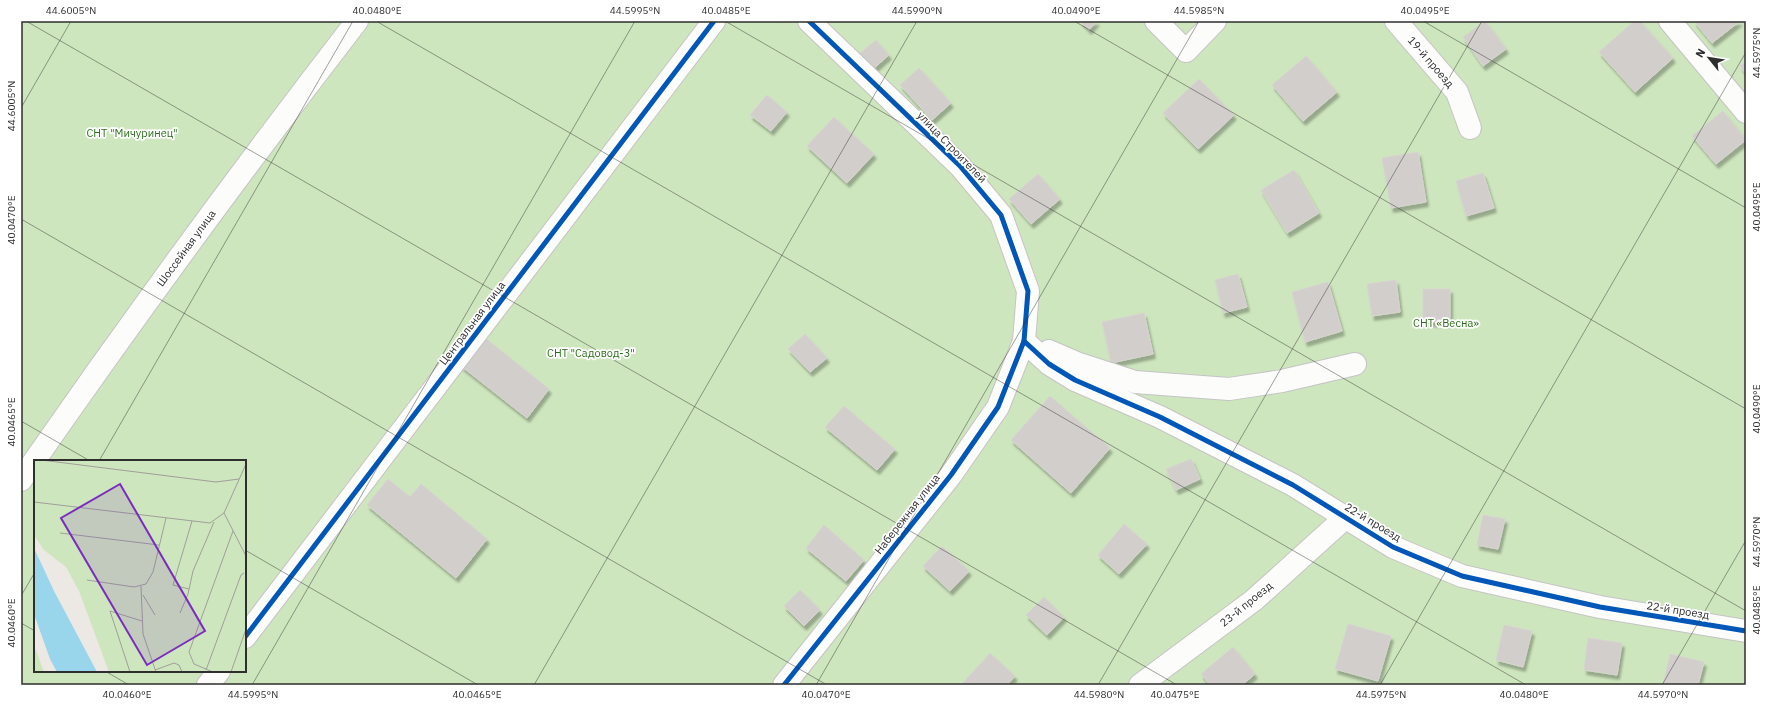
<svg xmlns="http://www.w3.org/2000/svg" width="1767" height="706" font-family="'IBM Plex Sans',sans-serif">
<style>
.green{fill:#cee6be;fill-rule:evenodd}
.building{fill:#d1cecb;stroke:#d7d4d0;filter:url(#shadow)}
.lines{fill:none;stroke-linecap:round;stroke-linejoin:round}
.minor-casing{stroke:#c5c4c5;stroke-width:24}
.minor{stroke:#fcfcfb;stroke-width:22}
.cycleway-casing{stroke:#fff;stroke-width:8}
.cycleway{stroke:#0057b8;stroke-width:5}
.ticks{fill:none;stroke:#2e2e2e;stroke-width:1;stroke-opacity:0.45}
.labels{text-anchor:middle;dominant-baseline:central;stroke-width:3.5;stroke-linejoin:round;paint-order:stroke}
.street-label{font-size:11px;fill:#2e2e2e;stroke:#fff}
.park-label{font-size:11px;fill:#2c6e1b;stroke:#fff}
.inset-road{fill:none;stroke:#a09e9b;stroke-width:1}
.view{fill:#7b2cbf;fill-opacity:0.15;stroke:#7b2cbf;stroke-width:2}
.inset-edge{fill:none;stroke:#2e2e2e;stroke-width:2}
.neatline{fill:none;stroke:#2e2e2e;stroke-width:1.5}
.ticks-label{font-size:10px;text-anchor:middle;fill:#2e2e2e}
</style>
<defs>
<filter id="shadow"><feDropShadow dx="2.5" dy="4.5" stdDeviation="1" flood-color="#0004"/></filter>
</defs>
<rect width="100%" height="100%" fill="#ece8e4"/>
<path class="green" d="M21,21H1746V685H21ZM35,461H245V671H35Z"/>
<g class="building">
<path d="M1080,21H1097L1089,30Z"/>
<path d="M1485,21L1506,49L1483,66L1463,37Z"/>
<path d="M1634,21H1640L1673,58L1635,92L1599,52Z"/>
<path d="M1694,21H1740L1712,43Z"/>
<path d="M876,40L889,55L872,70L858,55Z"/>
<path d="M1306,56L1337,92L1303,121L1272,85Z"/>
<path d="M1746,61V74L1740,66Z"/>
<path d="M919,68L951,103L932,120L900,85Z"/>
<path d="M1199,79L1234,115L1198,149L1163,113Z"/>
<path d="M767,95L787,112L771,131L750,115Z"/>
<path d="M1723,111L1746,140L1716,164L1692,136Z"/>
<path d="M834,117L874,154L847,183L807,146Z"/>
<path d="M1418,152L1426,202L1391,208L1382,158Z"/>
<path d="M1294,170L1319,213L1287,233L1261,190Z"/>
<path d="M1483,173L1494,208L1466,216L1456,181Z"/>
<path d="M1038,174L1060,199L1031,224L1009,199Z"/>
<path d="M1238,274L1247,307L1223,313L1215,280Z"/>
<path d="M1396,280L1400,312L1372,316L1367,284Z"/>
<path d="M1328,282L1342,331L1305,342L1292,292Z"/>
<rect x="1423" y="289" width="27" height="33"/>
<path d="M1144,313L1153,354L1111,363L1102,322Z"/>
<path d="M805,334L827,358L810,372L788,349Z"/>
<path d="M484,337L549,389L527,418L461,366Z"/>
<path d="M1050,396L1110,448L1071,493L1011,440Z"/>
<path d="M844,406L895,449L877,470L825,427Z"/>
<path d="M1191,459L1200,479L1176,490L1166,469Z"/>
<path d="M388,479L410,497L421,484L487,539L456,578L367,505Z"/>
<path d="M1483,515L1505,519L1498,549L1477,545Z"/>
<path d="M1124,524L1147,544L1119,574L1098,555Z"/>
<path d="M824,525L864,560L846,581L806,548Z"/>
<path d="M942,546L969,571L950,591L923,566Z"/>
<path d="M800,590L820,610L804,626L784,606Z"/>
<path d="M1044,597L1064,617L1047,635L1026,615Z"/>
<path d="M1348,624L1391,636L1378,681L1335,669Z"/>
<path d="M1504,625L1532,631L1523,667L1496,660Z"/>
<path d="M1588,638L1622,643L1617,675L1584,670Z"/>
<path d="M1233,647L1255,674L1242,685H1210L1201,674Z"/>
<path d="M990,653L1015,676L1007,685H961Z"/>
<path d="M1670,654L1704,662L1698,685H1663Z"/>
</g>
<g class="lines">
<defs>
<g id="minor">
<path d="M1156,21L1186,51L1215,21"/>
<path d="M1396,21L1457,92L1470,128"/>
<path d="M1670,21L1746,112"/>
<path d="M1024,341L1049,364L1075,380L1160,417L1293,485L1393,547L1462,576L1600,607L1746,631"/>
<path d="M1049,351L1079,364L1135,382L1229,389L1282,381L1355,364"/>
<path d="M21,480C129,324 241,171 357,21"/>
<path d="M245,637L714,21"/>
<path d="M208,685L219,671"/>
<path d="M784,685L951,475L998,407L1024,341L1028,291L1001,215L960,166L809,21"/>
<path d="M1140,685L1254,600L1346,517"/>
</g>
</defs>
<use href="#minor" class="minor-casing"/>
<use href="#minor" class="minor"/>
<defs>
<g id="cycleway">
<path d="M1024,341L1049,364L1075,380L1160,417L1293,485L1393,547L1462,576L1600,607L1746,631"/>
<path d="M245,637L714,21"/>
<path d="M784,685L951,475L998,407L1024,341L1028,291L1001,215L960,166L809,21"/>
</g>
</defs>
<use href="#cycleway" class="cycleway-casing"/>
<use href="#cycleway" class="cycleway"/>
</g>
<path class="ticks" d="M26,21L1177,685M376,21L1526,685M725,21L1746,611M1074,21L1746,409M1423,21L1746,208M21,108L71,21M21,219L827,685M21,421L90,461M99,461L353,21M245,550L478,685M21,596L35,572M21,623L35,631M105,671L129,685M252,685L635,21M534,685L917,21M816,685L1199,21M1098,685L1482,21M1380,685L1746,52M1662,685L1746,540"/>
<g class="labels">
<g class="street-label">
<text transform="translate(1431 62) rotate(49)">19-й проезд</text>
<text transform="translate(952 147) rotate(46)">улица Строителей</text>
<text transform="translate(186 248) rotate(-54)">Шоссейная улица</text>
<text transform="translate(472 323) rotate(-53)">Центральная улица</text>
<text transform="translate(907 514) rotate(-52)">Набережная улица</text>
<text transform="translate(1373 522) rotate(31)">22-й проезд</text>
<text transform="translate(1246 604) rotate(-39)">23-й проезд</text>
<text transform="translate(1678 610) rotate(9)">22-й проезд</text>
</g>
<g class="park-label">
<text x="132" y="133">СНТ "Мичуринец"</text>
<text x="1446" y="323">СНТ «Весна»</text>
<text x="591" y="353">СНТ "Садовод-3"</text>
</g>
</g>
<g transform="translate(34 460)">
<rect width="212" height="212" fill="#ece8e4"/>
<path d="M0,0H212V212H75L45,131L32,107L10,90L0,75ZM0,186L3,193L10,212H0Z" fill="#cee6be"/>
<path d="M0,88L20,131L63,212H23L16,199L0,154Z" fill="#99d6ec"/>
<path class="inset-road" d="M7,0L182,22L205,19M0,42L176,63L190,53L212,4M190,53L212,96M26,73L125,85M212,105V118M53,120L100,127L112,124L119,112L132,58M107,126L109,174L122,212M155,129L139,125L158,61M109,135L121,155M146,153L154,134L159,111L180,62M121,210L140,203L145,205L148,212M172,210L207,115L210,113M96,212L76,151L108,161M179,212L160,204L155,192L199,71M197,212L212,169"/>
<path class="view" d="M86,24L171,171L113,205L27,58Z"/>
<rect width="212" height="212" class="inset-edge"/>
</g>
<rect width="1767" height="706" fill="none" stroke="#ffffff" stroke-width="44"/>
<g transform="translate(1709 58) rotate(300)" stroke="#ffffff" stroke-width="3" paint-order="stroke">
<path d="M0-3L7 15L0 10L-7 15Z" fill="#2e2e2e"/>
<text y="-6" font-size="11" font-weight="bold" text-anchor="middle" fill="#2e2e2e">N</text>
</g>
<rect x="22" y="22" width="1723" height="662" class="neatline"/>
<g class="ticks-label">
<text x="71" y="14">44.6005°N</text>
<text x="377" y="14">40.0480°E</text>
<text x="635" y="14">44.5995°N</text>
<text x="726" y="14">40.0485°E</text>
<text x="917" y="14">44.5990°N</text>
<text x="1076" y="14">40.0490°E</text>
<text x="1199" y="14">44.5985°N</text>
<text x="1425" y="14">40.0495°E</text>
<text transform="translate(1756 53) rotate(-90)" y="4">44.5975°N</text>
<text transform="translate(11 106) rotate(-90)" y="4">44.6005°N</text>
<text transform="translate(1756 207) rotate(-90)" y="4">40.0495°E</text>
<text transform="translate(11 220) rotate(-90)" y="4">40.0470°E</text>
<text transform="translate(1756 409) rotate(-90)" y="4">40.0490°E</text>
<text transform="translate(11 422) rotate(-90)" y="4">40.0465°E</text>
<text transform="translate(1756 542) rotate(-90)" y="4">44.5970°N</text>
<text transform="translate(1756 610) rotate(-90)" y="4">40.0485°E</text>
<text transform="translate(11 623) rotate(-90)" y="4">40.0460°E</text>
<text x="127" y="698">40.0460°E</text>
<text x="253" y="698">44.5995°N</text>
<text x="477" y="698">40.0465°E</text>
<text x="826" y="698">40.0470°E</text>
<text x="1099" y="698">44.5980°N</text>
<text x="1175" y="698">40.0475°E</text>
<text x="1381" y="698">44.5975°N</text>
<text x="1524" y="698">40.0480°E</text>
<text x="1663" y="698">44.5970°N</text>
</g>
</svg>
